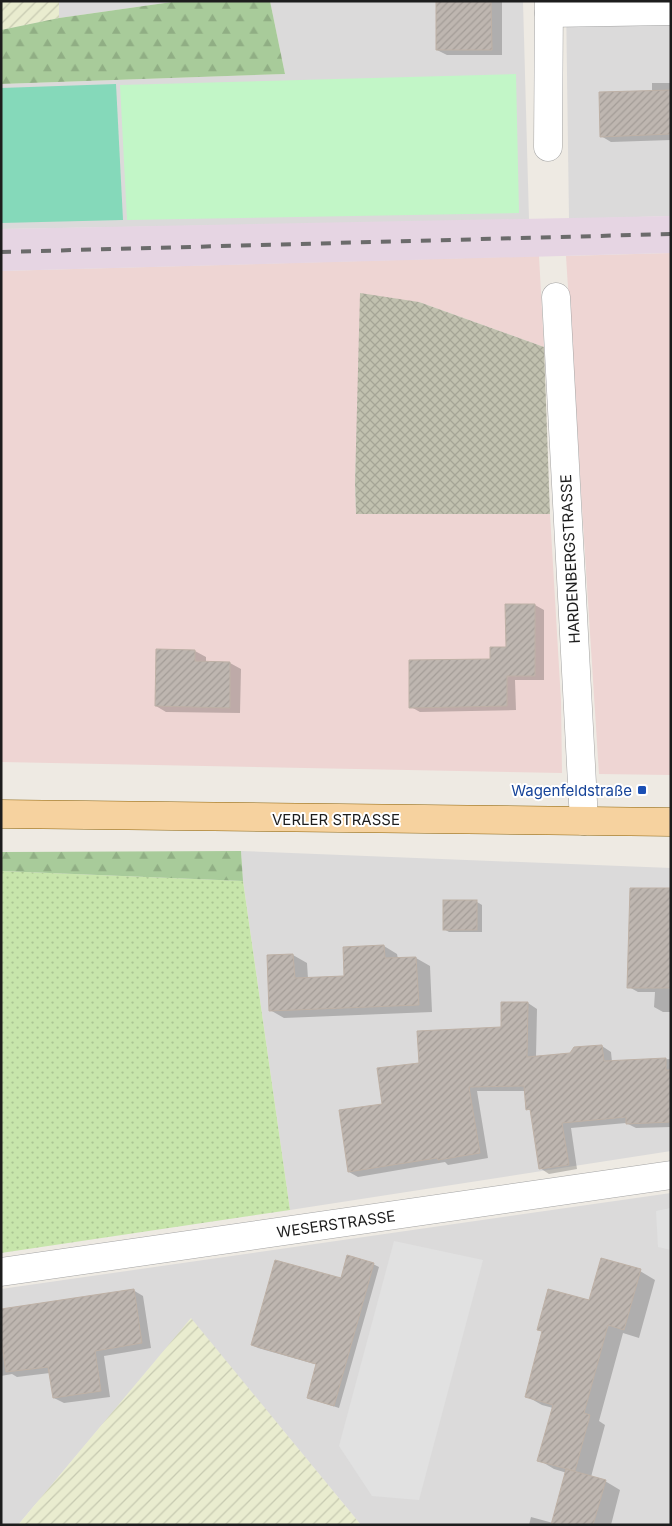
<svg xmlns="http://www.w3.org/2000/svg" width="672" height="1526" font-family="Inter,sans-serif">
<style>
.residential{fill:#dbdada}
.commercial{fill:#eed5d3}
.railway{fill:#e6d5e3}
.construction{fill:url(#construction-cross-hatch)}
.farmland{fill:url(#farmland-furrows)}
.grass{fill:url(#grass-dots)}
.forest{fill:url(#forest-firs)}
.park{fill:#c2f6c7}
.pitch{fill:#85d9ba}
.parking{fill:#e1e1e1}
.shadow{fill:#0003}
.building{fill:url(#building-hatch);stroke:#beb1a6}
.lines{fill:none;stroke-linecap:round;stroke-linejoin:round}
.minor-casing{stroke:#a4a4a4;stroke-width:29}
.major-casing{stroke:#8d6308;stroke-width:29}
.minor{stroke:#fff;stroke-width:28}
.major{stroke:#f6d29f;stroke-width:28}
.rail{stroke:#6b6b6b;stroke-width:4;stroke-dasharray:10 10;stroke-linecap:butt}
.transit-dot{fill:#1a4fb4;stroke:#fff;stroke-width:2}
.labels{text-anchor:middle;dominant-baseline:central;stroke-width:4;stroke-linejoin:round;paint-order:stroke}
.street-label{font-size:15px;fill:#1d1d1d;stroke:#fff}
.transit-label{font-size:15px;fill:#164399;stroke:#fff;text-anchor:end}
</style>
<defs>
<pattern id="construction-cross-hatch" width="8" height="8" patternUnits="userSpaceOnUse" patternTransform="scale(1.25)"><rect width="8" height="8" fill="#c1c1af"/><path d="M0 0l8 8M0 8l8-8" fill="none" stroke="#a5a596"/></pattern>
<pattern id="farmland-furrows" width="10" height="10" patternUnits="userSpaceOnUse" patternTransform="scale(1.25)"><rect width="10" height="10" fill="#e9eccf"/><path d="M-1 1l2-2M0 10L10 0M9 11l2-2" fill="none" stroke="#c7cab1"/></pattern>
<pattern id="grass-dots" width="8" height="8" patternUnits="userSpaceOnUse" patternTransform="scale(1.25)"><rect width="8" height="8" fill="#c7e5ab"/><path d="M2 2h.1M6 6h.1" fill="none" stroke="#aac493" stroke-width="1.8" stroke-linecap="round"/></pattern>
<pattern id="forest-firs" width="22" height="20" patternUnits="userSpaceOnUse" patternTransform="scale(1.25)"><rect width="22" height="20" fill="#a8cb9a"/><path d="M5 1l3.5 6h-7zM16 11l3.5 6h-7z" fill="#90ae84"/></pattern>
<pattern id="building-hatch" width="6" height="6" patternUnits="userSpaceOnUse" patternTransform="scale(1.25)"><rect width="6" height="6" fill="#beb6b0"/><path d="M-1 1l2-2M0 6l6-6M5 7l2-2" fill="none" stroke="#a39c97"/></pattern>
</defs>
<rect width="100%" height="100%" fill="#eeeae3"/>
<g class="residential">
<path d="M59,1H179L59,18Z"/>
<path d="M270,1H523L529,220L1,229V84L285,74Z"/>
<path d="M566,1H671V216L569,219Z"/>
<path d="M241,851L671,868V1151L290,1210L243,881Z"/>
<path d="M671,1193V1525H361L191,1319L18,1525H1V1289Z"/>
</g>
<g class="commercial">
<path d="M671,253V775L599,774L566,256Z"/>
<path d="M539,256L544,347L419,302L360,330L355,483L356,514H550L561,701L562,773L1,762V271Z"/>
</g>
<path class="railway" d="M671,216V253L1,271V229Z"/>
<path class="construction" d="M360,293L419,302L544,347L550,514H356L355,483Z"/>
<g class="farmland">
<path d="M1,1H59V18L1,30Z"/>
<path d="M191,1318L361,1525H18Z"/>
</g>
<path class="grass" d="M1,871L243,881L290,1210L1,1253Z"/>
<g class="forest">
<path d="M179,1H270L285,74L1,84V30L59,18Z"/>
<path d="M241,851L243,881L1,871V852Z"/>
</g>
<path class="park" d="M516,74L519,213L127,220L120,85Z"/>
<path class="pitch" d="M116,84L123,220L1,223V88Z"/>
<g class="parking">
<path d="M671,1208V1250L658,1247L656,1211Z"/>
<path d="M394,1241L483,1260L419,1500L372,1496L339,1446Z"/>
</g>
<g class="shadow">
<path d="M437,1H502V55H447L437,50Z"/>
<path d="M652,83H671V140L611,142L601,136L652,92Z"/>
<path d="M535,605L544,610V680H515L516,710L420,712L411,707L491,661L507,648Z"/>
<path d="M157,650L195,651L206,657V663H230L241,669L240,713L166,712L156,706Z"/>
<path d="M671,890V1012H663L654,1007L655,992H638L629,987Z"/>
<path d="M444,901L477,902L482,905V932H449L444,929Z"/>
<path d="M384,946L397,954L398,959L416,958L430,966L432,1012L284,1018L270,1010L293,955L307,963L308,979L345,977Z"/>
<path d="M502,1003H528L537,1009L536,1057L571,1054L602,1046L611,1052L612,1062L671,1059V1127L636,1128L626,1123L571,1128L577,1169L549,1174L540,1168L532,1111L528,1109L526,1091H477L488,1158L448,1165L445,1162L358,1177L349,1172L383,1105L420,1064L502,1028Z"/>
<path d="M373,1264L379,1267L339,1408L314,1400L308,1397L318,1365L258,1348L252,1345L341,1279Z"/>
<path d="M640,1271L655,1280L639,1338L623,1333L599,1421L605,1425L591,1477L605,1481L620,1490L611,1525H529L531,1517L553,1523L567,1473L554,1469L539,1460L553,1408L542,1405L526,1396L544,1332L538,1329L590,1302Z"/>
<path d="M133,1290L143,1296L151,1348L104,1356L110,1397L64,1403L54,1398L50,1373L17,1377L12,1374L1,1376V1310Z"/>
</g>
<g class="building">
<path d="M436,1H491L492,50H436Z"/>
<path d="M671,90V134L600,137L599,92Z"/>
<path d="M505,604H535V676H507V706L409,708V660L490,659V647H506Z"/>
<path d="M156,649L195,650V661L230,662V708L155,706Z"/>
<path d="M630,888H671V988H627Z"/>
<rect x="443" y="900" width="34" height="30"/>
<path d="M384,945L385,958L416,957L419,1005L269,1011L267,955L293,954L295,978L344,976L343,947Z"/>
<path d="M501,1002H528L527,1057L570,1053L574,1047L602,1045L604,1061L666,1058V1070H671V1122L626,1124V1117L562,1123L569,1165L539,1169L530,1109L526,1110L524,1086L469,1087L480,1153L438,1160L437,1158L348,1172L339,1110L382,1104L377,1068L419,1063L417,1031L501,1027Z"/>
<path d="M347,1255L374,1263L334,1406L307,1398L316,1364L251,1345L275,1260L341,1278Z"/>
<path d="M601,1258L641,1269L624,1330L608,1325L584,1413L590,1415L575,1471L537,1461L553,1405L525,1397L542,1331L537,1330L548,1289L589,1300Z"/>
<path d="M134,1289L142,1343L95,1351L101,1391L53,1398L48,1367L6,1372L1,1340V1309Z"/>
<path d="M566,1469L606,1480L593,1525H551Z"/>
</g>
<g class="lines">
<defs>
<g id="minor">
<path d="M549,13L671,11"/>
<path d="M548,147L549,1"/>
<path d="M556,297L584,821"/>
<path d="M1,1272L671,1175"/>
</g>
<path id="major" d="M1,814L671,822"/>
</defs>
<use href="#minor" class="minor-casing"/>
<use href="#major" class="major-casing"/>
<use href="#minor" class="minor"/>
<use href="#major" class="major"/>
<path class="rail" d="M1,252L671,234"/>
</g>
<rect class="transit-dot" x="637" y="785" width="10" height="10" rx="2.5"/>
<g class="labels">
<g class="street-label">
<text transform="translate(570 559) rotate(-93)">HARDENBERGSTRASSE</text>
<text x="336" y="819">VERLER STRASSE</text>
<text transform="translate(336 1224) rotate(-8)">WESERSTRASSE</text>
</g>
<g class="transit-label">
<text x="632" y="790">Wagenfeldstraße</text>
</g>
</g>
<rect width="672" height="1526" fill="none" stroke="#1d1d1d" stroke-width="5"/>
</svg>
